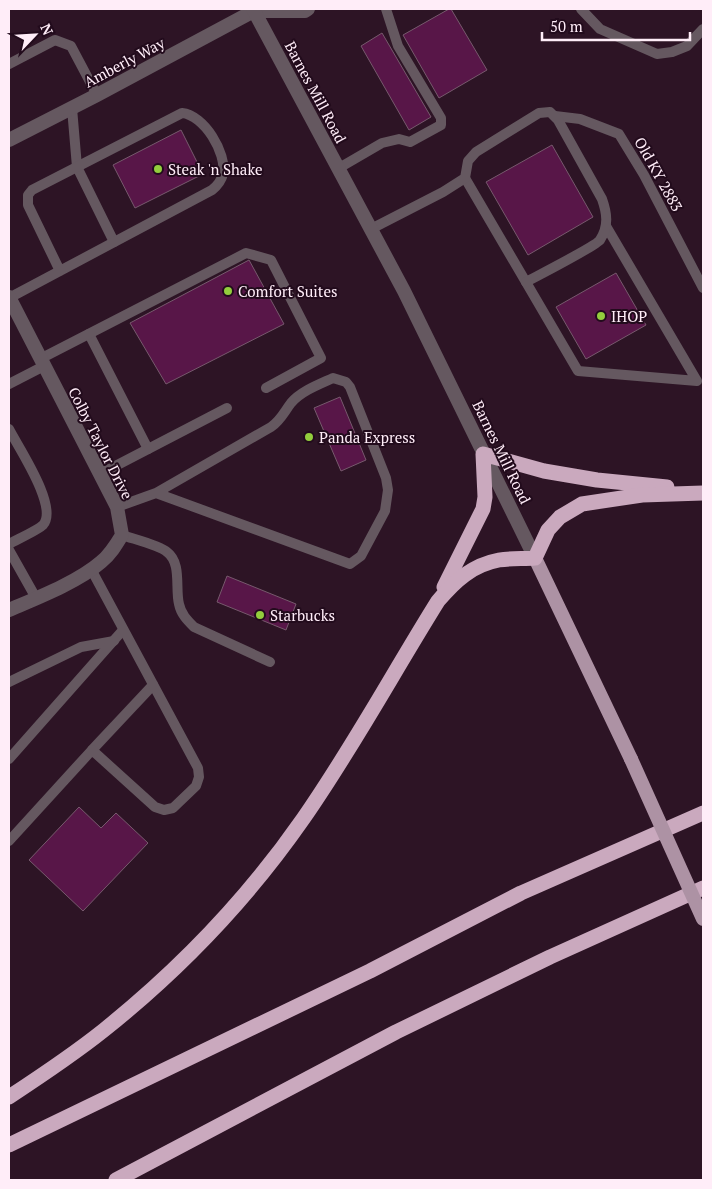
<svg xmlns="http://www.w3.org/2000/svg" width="712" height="1189" font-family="'PT Serif',serif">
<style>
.building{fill:#581648;stroke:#77596d}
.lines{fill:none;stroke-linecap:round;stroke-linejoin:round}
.service{stroke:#655860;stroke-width:10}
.minor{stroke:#655860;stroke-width:14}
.tertiary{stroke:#655860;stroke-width:14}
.primary{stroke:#ad92a4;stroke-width:14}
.motorway{stroke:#caa9be;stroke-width:15}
.primary-bridge{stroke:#ad92a4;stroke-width:14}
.poi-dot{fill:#93cd3d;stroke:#220b1c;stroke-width:2}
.labels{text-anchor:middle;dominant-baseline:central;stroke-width:4;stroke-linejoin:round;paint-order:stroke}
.street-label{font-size:15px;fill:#ffedf8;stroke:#220b1c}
.poi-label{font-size:15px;fill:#ffedf8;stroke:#220b1c;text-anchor:start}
</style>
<rect width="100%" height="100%" fill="#2d1425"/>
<g class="building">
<path d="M449,9H451L487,70L439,98L403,35Z"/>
<path d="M382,33L431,117L409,130L361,46Z"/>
<path d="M181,130L203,174L135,208L113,165Z"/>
<path d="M552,145L593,217L528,255L486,182Z"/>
<path d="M249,260L284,324L166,384L130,323Z"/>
<path d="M616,273L646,325L586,359L556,307Z"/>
<path d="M340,397L366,460L341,471L314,408Z"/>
<path d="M227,576L296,604L286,630L217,602Z"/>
<path d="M79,807L101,828L116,813L148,843L83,911L29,860Z"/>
</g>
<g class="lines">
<g class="service">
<path d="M581,9L600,29L657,54L672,52L687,46L703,29"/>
<path d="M9,64L55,40L71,46L97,95"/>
<path d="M72,108L77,167L114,242"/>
<path d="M555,116L580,119L619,134L644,175L703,288"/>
<path d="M339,168L382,143L399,139L410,142L441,125V118L398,46L386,9"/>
<path d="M465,178L578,371L697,381L606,226"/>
<path d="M371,229L443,192L465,178L468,161L476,152L539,113L550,112L558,120L602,199C607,213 609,226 600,240C596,246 537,276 526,282"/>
<path d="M9,298C76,262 144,226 212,190C217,186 221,182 223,174C227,153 204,115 182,113L32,190L28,195V205L60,271"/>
<path d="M89,334L148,449"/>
<path d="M40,359L246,253L271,260L321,358L266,388"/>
<path d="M9,384L44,366"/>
<path d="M9,429C18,447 59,507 43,525C38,530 16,540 9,544"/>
<path d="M100,474L227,408"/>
<path d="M117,507L156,493L350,564L361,556L385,511L388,490L386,478L350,387L346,382L333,378C320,384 301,391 291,403C284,412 281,420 271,427L156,493"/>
<path d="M122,535C133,539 159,545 167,552C182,563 175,589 179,604C181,614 187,620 194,627L270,662"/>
<path d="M9,550L36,598"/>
<path d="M9,682L81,647L114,641"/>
<path d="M92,750L153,685"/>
<path d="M9,759L123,630"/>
<path d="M9,841L92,750L155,807L164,810L173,808L196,786L199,777L198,768L91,569"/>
</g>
<g class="minor">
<path d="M9,140L97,95L254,11H305L308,9"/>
<path d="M9,297L117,507L122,535C116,545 110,555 101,562C78,582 37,598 9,610"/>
</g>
<path class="tertiary" d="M253,9L404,291L535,558"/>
<path class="primary" d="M535,558L631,759"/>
<g class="motorway">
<path d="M444,587L483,509L485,497L483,454L544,471L597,480L667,487"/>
<path d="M9,1097C41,1076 74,1054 104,1030C179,970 248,898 303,819C352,749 393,673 438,601C455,581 472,565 499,560C511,558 524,559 535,558L548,530L560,517L582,504L642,495L703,493"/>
<path d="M9,1145L370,971L521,893L703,813"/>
<path d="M116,1180L396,1032L550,957L703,888"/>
</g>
<path class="primary-bridge" d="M631,759L703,919"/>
</g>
<g class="poi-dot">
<circle cx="158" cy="169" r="5"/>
<circle cx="228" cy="291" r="5"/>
<circle cx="601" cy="316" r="5"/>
<circle cx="309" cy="437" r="5"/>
<circle cx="260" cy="615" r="5"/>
</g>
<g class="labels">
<g class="street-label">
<text transform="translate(124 62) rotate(-28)">Amberly Way</text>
<text transform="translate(316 92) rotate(62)">Barnes Mill Road</text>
<text transform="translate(659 174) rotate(61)">Old KY 2883</text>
<text transform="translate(101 443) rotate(63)">Colby Taylor Drive</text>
<text transform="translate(502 452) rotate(64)">Barnes Mill Road</text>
</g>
<g class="poi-label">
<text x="168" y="169">Steak 'n Shake</text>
<text x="238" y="291">Comfort Suites</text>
<text x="611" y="316">IHOP</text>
<text x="319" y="437">Panda Express</text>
<text x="270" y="615">Starbucks</text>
</g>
</g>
<rect width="712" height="1189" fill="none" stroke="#ffedf8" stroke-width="20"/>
<g transform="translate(35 35) rotate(65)" stroke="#220b1c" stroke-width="4" paint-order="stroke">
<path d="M0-4L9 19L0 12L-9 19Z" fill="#ffedf8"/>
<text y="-8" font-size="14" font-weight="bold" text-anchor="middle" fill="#ffedf8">N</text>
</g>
<path d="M542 32v8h148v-8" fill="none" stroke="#ffedf8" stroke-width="2.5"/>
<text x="550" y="32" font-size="15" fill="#ffedf8" stroke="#220b1c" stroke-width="4" paint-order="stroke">50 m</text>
</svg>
